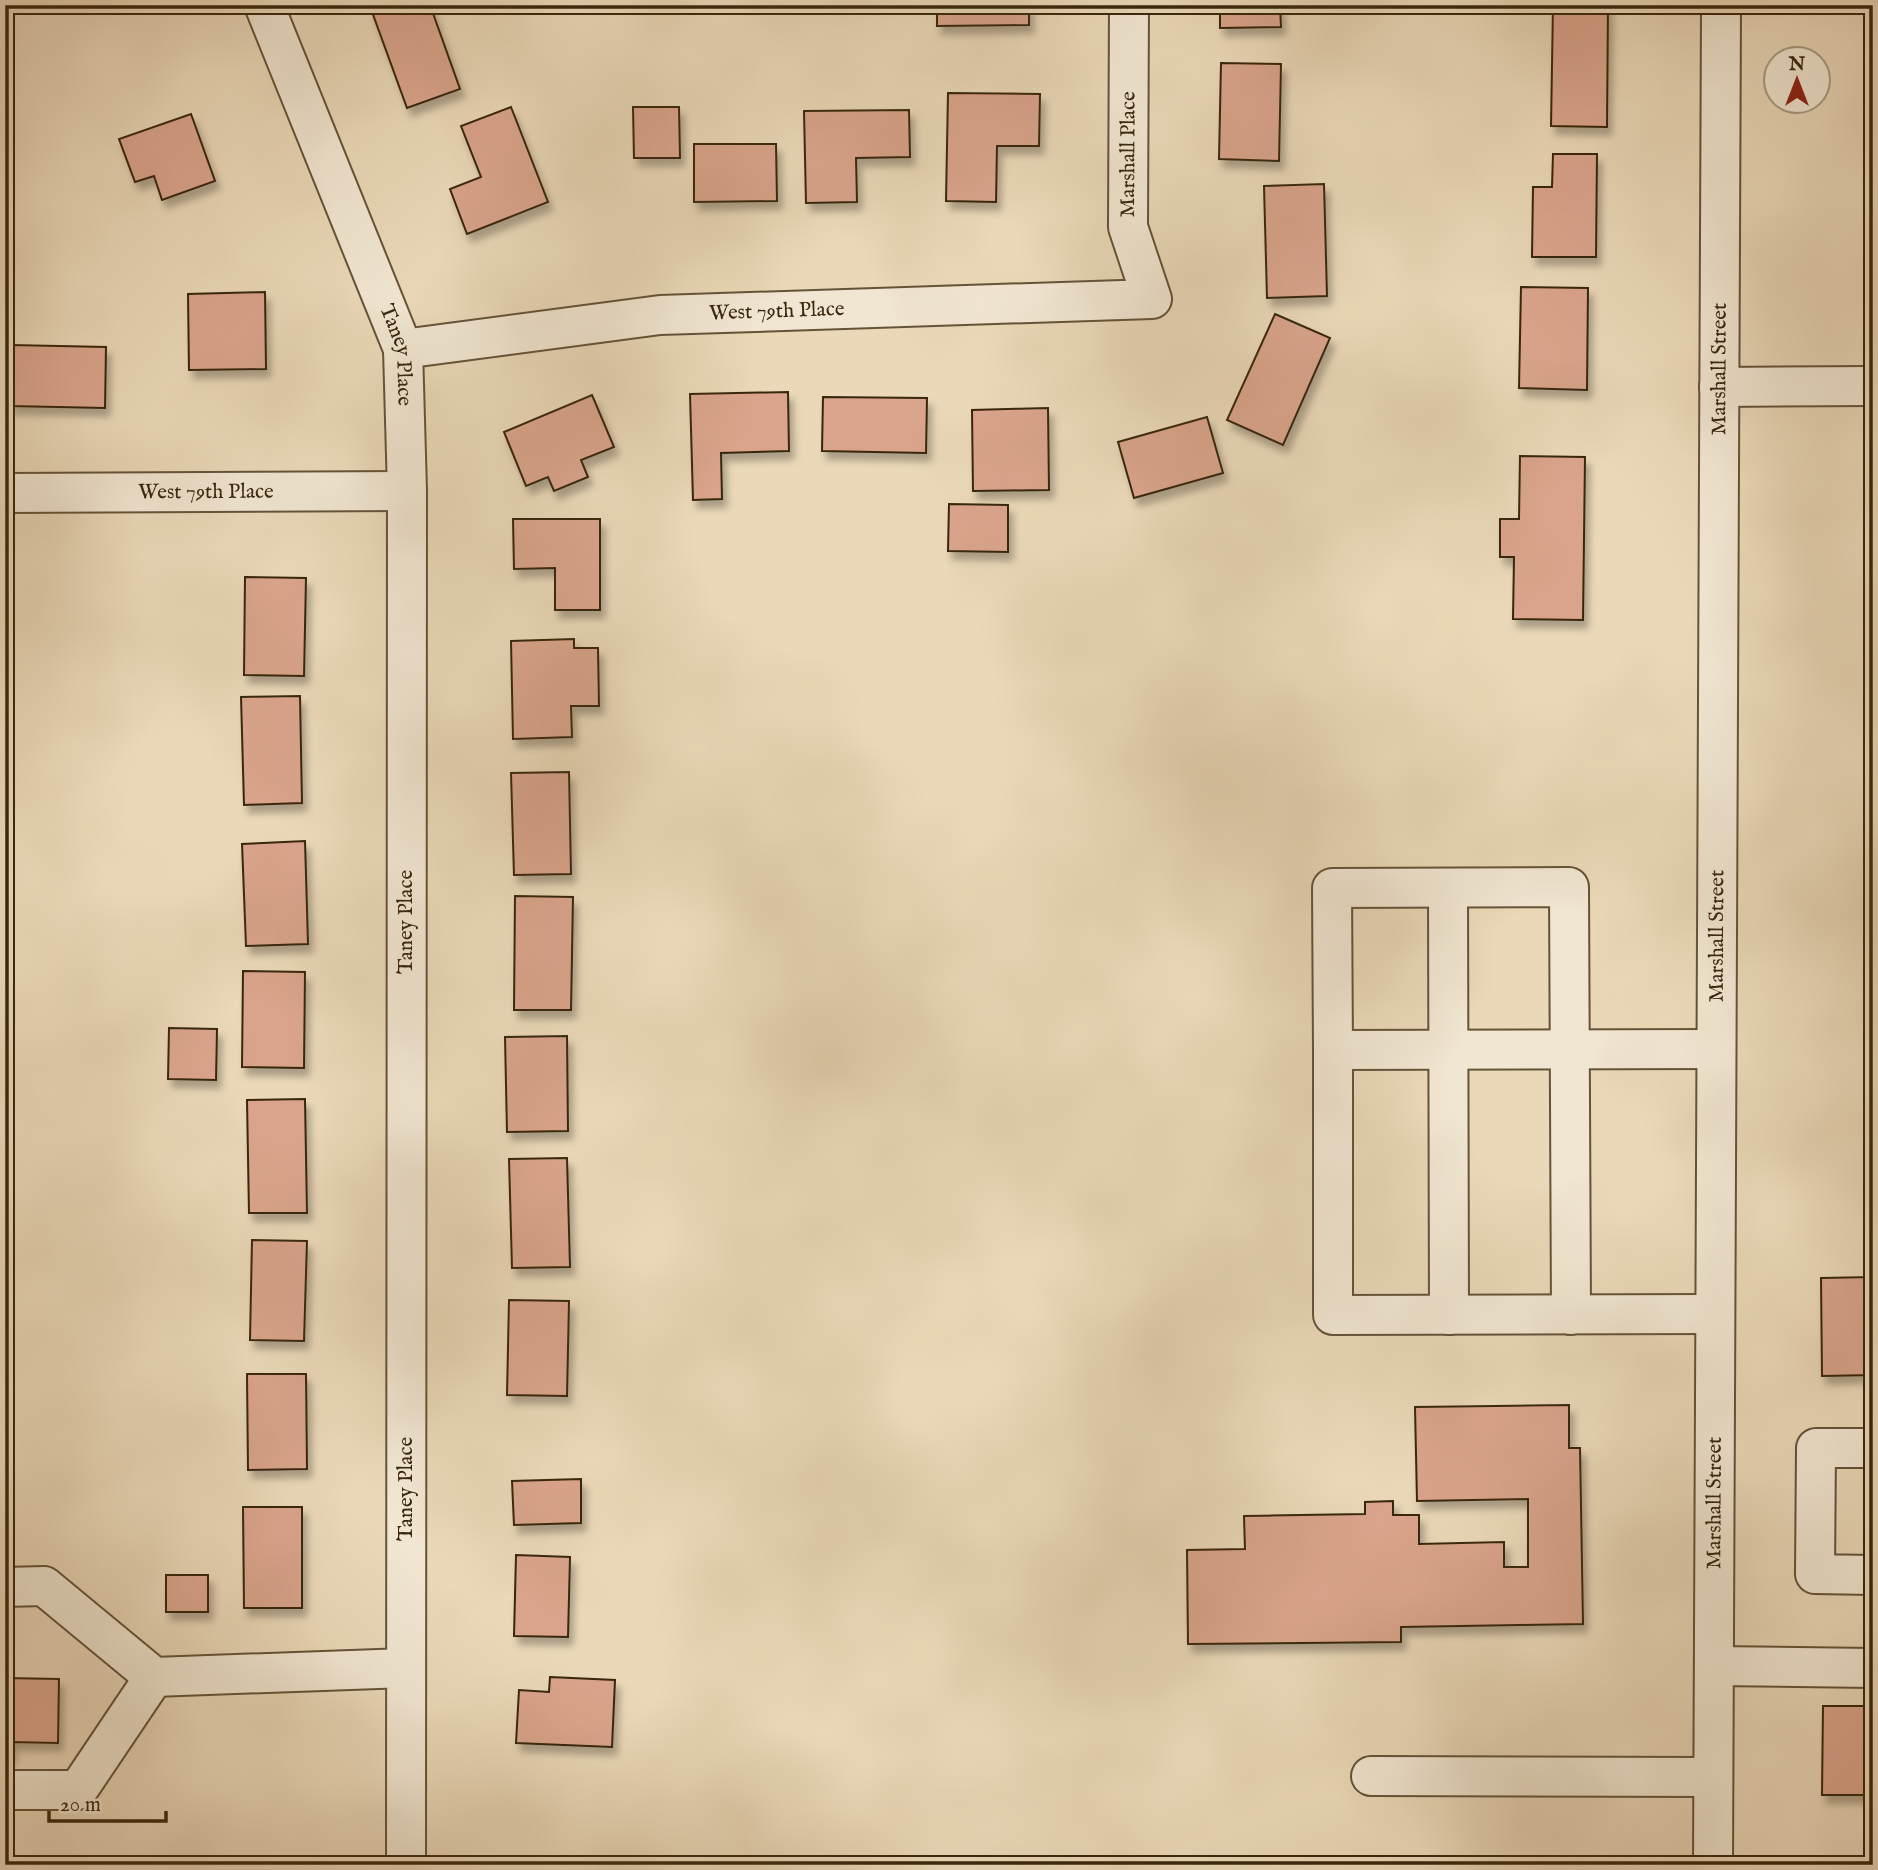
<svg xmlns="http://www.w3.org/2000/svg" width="1878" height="1870" font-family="'IM FELL English',serif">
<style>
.building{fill:#d9a48b;stroke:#39270e;stroke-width:2;filter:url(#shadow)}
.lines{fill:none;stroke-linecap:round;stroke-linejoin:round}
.minor-casing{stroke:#655338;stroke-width:42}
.minor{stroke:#f1e6d1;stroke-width:38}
.labels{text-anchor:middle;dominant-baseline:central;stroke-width:6;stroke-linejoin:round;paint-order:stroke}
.street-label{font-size:21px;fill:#39270e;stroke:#f1e6d1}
</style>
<defs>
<filter id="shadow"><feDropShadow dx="4.5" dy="8" stdDeviation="3.5" flood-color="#0004"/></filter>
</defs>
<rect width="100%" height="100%" fill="#ead8b8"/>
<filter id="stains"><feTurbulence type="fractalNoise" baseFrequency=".00286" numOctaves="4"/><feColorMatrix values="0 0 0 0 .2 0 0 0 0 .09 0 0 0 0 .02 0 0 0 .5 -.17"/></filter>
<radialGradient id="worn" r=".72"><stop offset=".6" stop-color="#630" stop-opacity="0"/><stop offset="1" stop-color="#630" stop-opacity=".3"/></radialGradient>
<g class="building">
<path d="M381,5H430L460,89L407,108L371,9Z"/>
<path d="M937,5H1029V25L937,26Z"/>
<path d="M1220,5H1280L1281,27L1220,28Z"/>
<path d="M1553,5H1608L1607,127L1551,126Z"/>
<path d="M1221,63L1281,64L1279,161L1219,159Z"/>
<path d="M948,93L1040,94L1039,146H997L996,202L946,201Z"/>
<path d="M511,107L548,202L467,234L450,189L481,177L461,126Z"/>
<path d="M633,107H679L680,158H634Z"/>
<path d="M909,110L910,157L856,158L857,202L806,203L804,111Z"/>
<path d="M191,114L215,181L162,200L154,176L135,182L119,139Z"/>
<path d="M694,144H776L777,201L694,202Z"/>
<path d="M1553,154H1597L1596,257H1532L1533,187H1552Z"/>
<path d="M1324,184L1327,296L1267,298L1264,186Z"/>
<path d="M1521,287L1588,288L1587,390L1519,388Z"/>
<path d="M265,292L266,369L189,370L188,294Z"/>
<path d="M1275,314L1330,338L1283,445L1227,420Z"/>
<path d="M11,345L106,347L105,408L10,406Z"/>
<path d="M788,392L789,451L721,453L722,499L693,500L690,394Z"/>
<path d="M592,395L614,447L581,460L588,477L554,491L548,477L526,486L504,432Z"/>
<path d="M823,397L927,398L926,453L822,451Z"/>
<path d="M1048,408L1049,490L973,491L972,410Z"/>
<path d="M1207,417L1223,473L1134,498L1118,442Z"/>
<path d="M1520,456L1585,457L1583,620L1513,619L1514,557H1500V519H1519Z"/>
<path d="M949,504L1008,505V552L948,551Z"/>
<path d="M513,519H600V610H555V568L514,569Z"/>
<path d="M245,577L306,578L304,676L244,675Z"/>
<path d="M574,639V648H598L599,706H571L572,737L513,739L511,641Z"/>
<path d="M300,696L302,803L244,805L241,697Z"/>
<path d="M569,772L571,874L514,875L511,773Z"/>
<path d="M305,841L308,944L246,946L242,844Z"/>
<path d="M515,896L573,897L571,1010H514Z"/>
<path d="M243,971L305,972L304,1068L242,1067Z"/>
<path d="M169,1028L217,1029L216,1080L168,1079Z"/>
<path d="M567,1036L568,1131L507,1132L505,1037Z"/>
<path d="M305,1099L307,1213H249L247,1100Z"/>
<path d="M567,1158L570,1267L512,1268L509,1159Z"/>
<path d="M252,1240L307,1241L304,1341L250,1340Z"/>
<path d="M1873,1277V1375L1822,1376L1821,1278Z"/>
<path d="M509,1300L569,1301L567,1396L507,1395Z"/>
<path d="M247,1374H306L307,1469L248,1470Z"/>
<path d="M1569,1405V1448H1580L1583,1624L1401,1627V1642L1188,1644L1187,1550L1245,1549L1244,1516L1365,1514V1502L1393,1501V1515H1419V1544L1504,1542V1567H1528V1499L1417,1501L1415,1407Z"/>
<path d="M581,1479V1523L514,1525L512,1481Z"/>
<path d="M243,1507H302V1608H244Z"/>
<path d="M516,1555L570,1557L568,1637L514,1636Z"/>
<rect x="166" y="1575" width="42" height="37"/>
<path d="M550,1677L615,1680L612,1747L516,1743L519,1690L549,1692Z"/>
<path d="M5,1678L59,1679L58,1743L11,1742V1755H5Z"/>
<path d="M1823,1706H1873V1795H1822Z"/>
</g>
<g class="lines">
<defs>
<g id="minor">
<path id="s1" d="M264,5L403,349L407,491L406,1865"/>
<path id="s2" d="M403,349L660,315L1152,299L1128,227L1129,5"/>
<path d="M1719,387L1873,386"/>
<path id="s3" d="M5,493L407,491"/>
<path d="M1448,888L1449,1315"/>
<path d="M1333,1050L1332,888L1569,887L1571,1315"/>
<path d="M1715,1314L1333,1315V1050L1716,1049"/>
<path d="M1873,1448H1816L1815,1574L1873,1575"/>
<path d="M5,1587L44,1586L154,1677L406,1668"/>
<path d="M1714,1666L1873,1668"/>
<path d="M1371,1776L1713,1777"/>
<path d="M5,1790H78L154,1677"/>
<path id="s4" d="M1713,1865L1721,5"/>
</g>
</defs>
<use href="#minor" class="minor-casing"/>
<use href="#minor" class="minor"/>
</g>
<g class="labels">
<g class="street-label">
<text stroke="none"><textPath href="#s2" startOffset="900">Marshall Place</textPath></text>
<text stroke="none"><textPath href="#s2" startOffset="376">West 79th Place</textPath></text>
<text stroke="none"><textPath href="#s1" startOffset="376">Taney Place</textPath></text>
<text stroke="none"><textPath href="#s4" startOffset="1496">Marshall Street</textPath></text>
<text stroke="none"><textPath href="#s3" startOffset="201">West 79th Place</textPath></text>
<text transform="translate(406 922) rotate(-90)">Taney Place</text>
<text stroke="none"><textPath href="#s4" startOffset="929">Marshall Street</textPath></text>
<text transform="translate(406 1489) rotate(-90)">Taney Place</text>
<text stroke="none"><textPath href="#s4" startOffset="362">Marshall Street</textPath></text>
</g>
</g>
<rect width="1878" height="1870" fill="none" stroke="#ead8b8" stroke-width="28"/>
<rect x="7" y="7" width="1864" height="1856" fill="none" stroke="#39270e" stroke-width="3.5"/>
<rect x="14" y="14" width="1850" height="1842" fill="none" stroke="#39270e" stroke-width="2"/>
<g transform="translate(1797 80)"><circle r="33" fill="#f1e6d1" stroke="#a79a83" stroke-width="2"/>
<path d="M0-5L12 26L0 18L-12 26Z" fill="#8f2418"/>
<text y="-10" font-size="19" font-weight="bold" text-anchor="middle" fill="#39270e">N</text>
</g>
<path d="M49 1811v10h117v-10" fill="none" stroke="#39270e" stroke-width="3.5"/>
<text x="60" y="1811" font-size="21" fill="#39270e" stroke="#f1e6d1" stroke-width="5" paint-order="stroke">20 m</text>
<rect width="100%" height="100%" filter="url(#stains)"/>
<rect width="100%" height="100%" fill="url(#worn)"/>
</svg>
